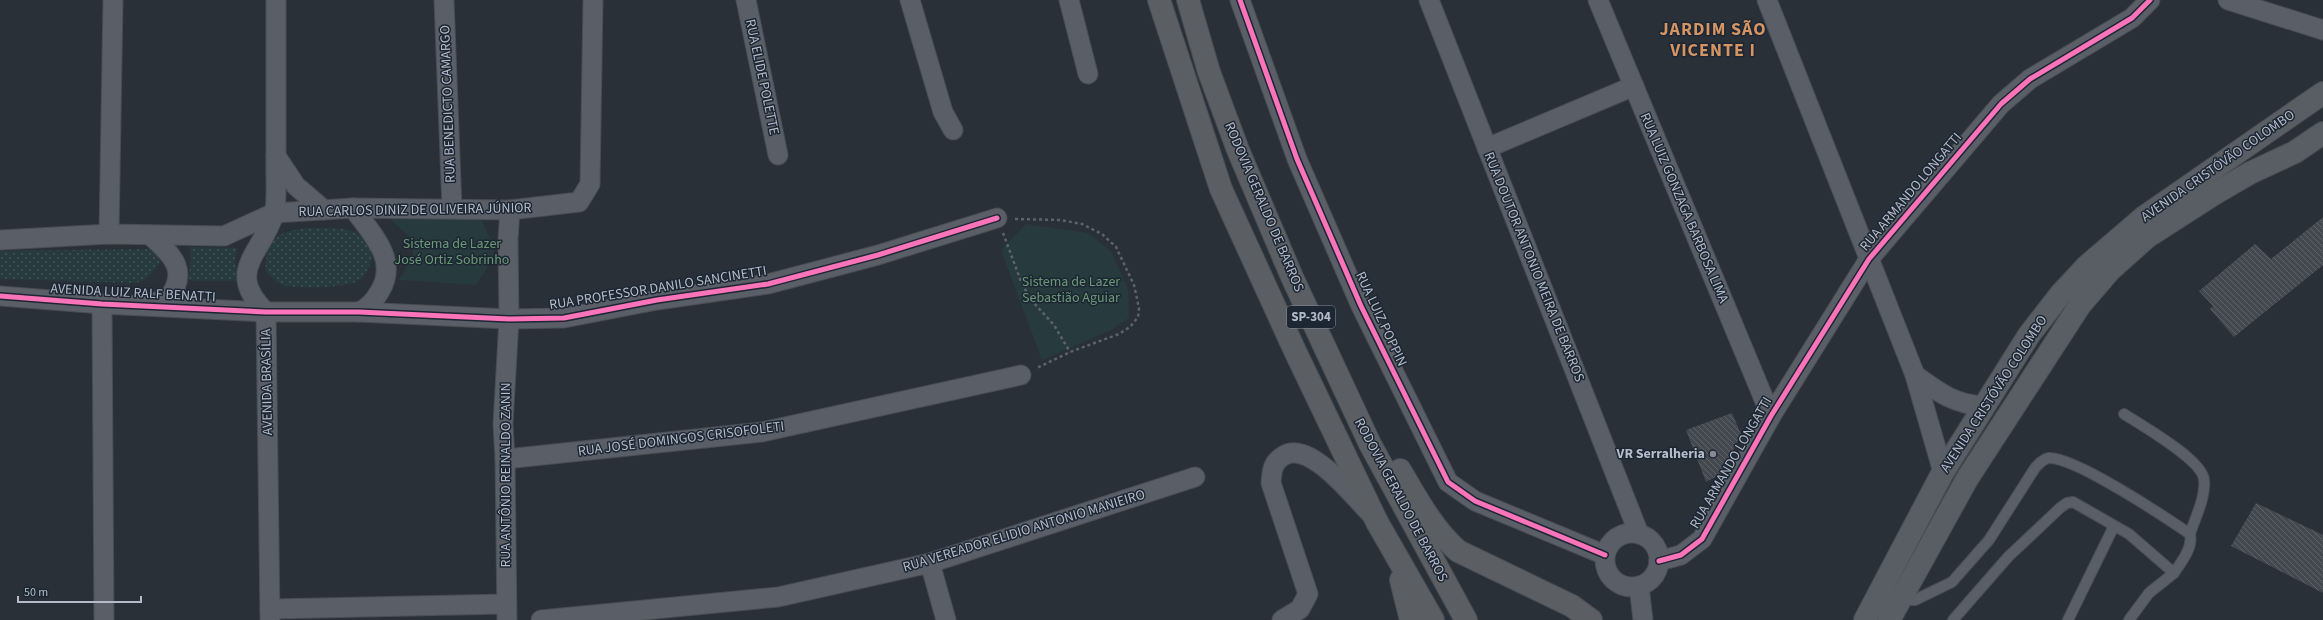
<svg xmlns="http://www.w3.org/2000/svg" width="2323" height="620" font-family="'Source Sans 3',sans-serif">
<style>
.grass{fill:url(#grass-dots)}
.park{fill:#273a3e}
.building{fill:url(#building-back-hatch)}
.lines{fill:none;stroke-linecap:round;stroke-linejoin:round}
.service-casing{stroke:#484c53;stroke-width:12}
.minor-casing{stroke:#484c53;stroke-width:21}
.secondary-casing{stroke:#484c53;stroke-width:24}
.trunk-casing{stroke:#474c53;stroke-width:24}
.path{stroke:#5d636a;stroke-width:2.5;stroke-dasharray:3 3;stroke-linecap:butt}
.service{stroke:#5a5e66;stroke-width:10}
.minor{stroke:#5a5e66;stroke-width:19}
.secondary{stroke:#595d64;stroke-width:22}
.trunk{stroke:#5b5f64;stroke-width:22}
.cycleway-casing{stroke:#1d2633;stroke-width:8}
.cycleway{stroke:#fb73b8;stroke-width:5}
.poi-dot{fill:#848b96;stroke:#1d2633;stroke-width:1.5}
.labels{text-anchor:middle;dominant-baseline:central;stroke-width:3;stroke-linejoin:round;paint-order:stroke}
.shield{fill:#1d2633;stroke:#878f9c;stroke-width:1}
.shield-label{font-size:13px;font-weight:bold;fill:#b4bcc9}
.street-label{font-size:14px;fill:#b4bcc9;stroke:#1d2633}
.park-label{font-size:14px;fill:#6b9a76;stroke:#1d2633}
.poi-label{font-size:14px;font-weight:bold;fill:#b4bcc9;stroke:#1d2633;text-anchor:end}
.district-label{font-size:18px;font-weight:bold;letter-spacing:1px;fill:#d59563;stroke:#1d2633}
</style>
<defs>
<pattern id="grass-dots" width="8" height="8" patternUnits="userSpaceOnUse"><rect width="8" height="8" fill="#273a3e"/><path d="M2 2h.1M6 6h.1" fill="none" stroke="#445559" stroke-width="1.8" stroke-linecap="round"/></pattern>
<pattern id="building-back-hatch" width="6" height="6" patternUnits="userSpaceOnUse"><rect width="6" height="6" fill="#444950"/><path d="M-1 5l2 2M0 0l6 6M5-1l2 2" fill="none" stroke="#5d6168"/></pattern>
</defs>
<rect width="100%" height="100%" fill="#2a3038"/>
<g class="grass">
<path d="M306,228C329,228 353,224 368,243C372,248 374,255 372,260C369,269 364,278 356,282C342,288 297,289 283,285C277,283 271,277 266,272C264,240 277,232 306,228Z"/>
<path d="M190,247L237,248L235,261L241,281H193L189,279L191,257Z"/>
<path d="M157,249L160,262C154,273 148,279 136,283L0,279V251Z"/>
</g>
<g class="park">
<path d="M390,219H481L492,242L494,257L476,285L399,280L412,258L414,241Z"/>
<path d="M1026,224L1088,233L1111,251L1128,289L1129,318L1111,330L1042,360L1001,250Z"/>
</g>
<g class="building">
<path d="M2323,217V265L2234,337L2210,309L2213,306L2199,291L2255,244L2271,259Z"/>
<path d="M1732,413L1741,434L1721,474L1706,482L1686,430Z"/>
<path d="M2256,503L2323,535V593L2231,546Z"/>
</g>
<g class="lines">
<defs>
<g id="service">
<path d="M2124,414C2141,425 2203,460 2204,480C2206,497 2195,518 2190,534"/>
<path d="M1900,600H1915L1952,582L1989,540L2035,468C2039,464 2042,459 2049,458C2075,457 2165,517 2190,534C2193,548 2182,561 2174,573"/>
<path d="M1953,620L2008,557L2060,508L2067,503L2073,502L2129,534L2174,573L2149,593L2129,620"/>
<path d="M2068,620L2114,526"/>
</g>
<g id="minor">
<path d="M444,0L452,208"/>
<path d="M746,0L778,155"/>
<path d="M910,0L943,112L953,130"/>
<path d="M1069,0L1088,74"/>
<path d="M1240,0L1297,159L1361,306L1448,482L1475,501L1605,555"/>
<path d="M1429,0L1639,534"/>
<path d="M1598,0L1771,416"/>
<path d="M1767,0L1915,375L1943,472"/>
<path d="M2228,0L2323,30"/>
<path d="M1487,148L1634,86"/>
<path d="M276,156V0"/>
<path d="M353,208C371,233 399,259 380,291C375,300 368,308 359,312"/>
<path d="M109,234L113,0"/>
<path d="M0,240L109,234L224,236L274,213L353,208L510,210L579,202L590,184L593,0"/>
<path d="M0,296L102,304L266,312H359L509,319L564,318L657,300L768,284L878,255L997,218"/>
<path d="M149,303L167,300C190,272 173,255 150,235"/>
<path d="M1915,375C1938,392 1955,405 1985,406"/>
<path d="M505,459L762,432L1021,375"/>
<circle cx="1632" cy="560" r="27"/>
<path d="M1659,561L1681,555L1702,539L1771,416L1869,259L2001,104L2030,79L2132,18L2150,0"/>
<path d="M930,563L946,620"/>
<path d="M1639,586L1643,620"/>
<path d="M270,609L506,604"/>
<path d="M104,620L102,304H114"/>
<path d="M270,620L266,312C224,271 262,254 274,214C278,201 275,170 276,156L296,186L324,210"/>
<path d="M507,620L505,459L503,424L509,319L508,239L510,210"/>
<path d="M541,620L778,597L930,563L1195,477"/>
<path d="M1282,620L1300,609L1308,594L1271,483C1272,471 1272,463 1283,456C1309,439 1353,496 1370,513"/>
</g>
<g id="secondary">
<path d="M1865,620L1943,472L2029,335L2060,295L2087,266L2144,217L2323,93"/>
<path d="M1889,620L1967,479L2080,305L2110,270L2147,237L2214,194L2250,173L2295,152L2323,133"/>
</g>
<g id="trunk">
<path d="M1159,0L1221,189L1295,351L1377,522L1433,620"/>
<path d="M1188,0L1209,72L1238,150L1292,277L1370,444L1466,620"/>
<path d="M1400,470C1417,499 1433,529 1458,551L1572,606L1591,620"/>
<path d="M1401,580L1411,620"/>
</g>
</defs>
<use href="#service" class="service-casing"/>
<use href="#minor" class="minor-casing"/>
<use href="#secondary" class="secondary-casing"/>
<use href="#trunk" class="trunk-casing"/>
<g class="path">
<path d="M1015,219L1060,220L1082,224L1102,234L1116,247L1134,285L1139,308L1138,317L1130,327L1119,334L1070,352L1037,368"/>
<path d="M1003,233L1022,284L1032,301L1054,325L1070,352"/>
</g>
<use href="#service" class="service"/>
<use href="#minor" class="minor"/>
<use href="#secondary" class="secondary"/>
<use href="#trunk" class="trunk"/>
<defs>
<g id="cycleway">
<path d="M1240,0L1297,159L1361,306L1448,482L1475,501L1605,555"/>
<path d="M0,296L102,304L266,312H359L509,319L564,318L657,300L768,284L878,255L997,218"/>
<path d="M1659,561L1681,555L1702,539L1771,416L1869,259L2001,104L2030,79L2132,18L2150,0"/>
</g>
</defs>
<use href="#cycleway" class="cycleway-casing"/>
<use href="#cycleway" class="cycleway"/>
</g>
<circle class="poi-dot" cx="1713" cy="454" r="4"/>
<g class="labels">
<rect class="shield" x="1287" y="306" width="48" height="22" rx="3"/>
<g class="shield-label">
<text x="1311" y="317">SP-304</text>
</g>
<g class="street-label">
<text transform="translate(762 77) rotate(78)">RUA ELIDE POLETTE</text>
<text transform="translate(448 104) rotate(-92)">RUA BENEDICTO CAMARGO</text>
<text transform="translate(2218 166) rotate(-35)">AVENIDA CRISTÓVÃO COLOMBO</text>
<text transform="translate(1911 192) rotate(-50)">RUA ARMANDO LONGATTI</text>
<text transform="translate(1264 207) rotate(67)">RODOVIA GERALDO DE BARROS</text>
<text transform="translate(1684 208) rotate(67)">RUA LUIZ GONZAGA BARBOSA LIMA</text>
<text transform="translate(415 210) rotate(-1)">RUA CARLOS DINIZ DE OLIVEIRA JÚNIOR</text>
<text transform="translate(1534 267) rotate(68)">RUA DOUTOR ANTONIO MEIRA DE BARROS</text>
<text transform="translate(658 288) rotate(-9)">RUA PROFESSOR DANILO SANCINETTI</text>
<text transform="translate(133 293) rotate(3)">AVENIDA LUIZ RALF BENATTI</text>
<text transform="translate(1381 319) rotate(65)">RUA LUIZ POPPIN</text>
<text transform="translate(267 382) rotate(-91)">AVENIDA BRASÍLIA</text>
<text transform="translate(1994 394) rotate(-57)">AVENIDA CRISTÓVÃO COLOMBO</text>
<text transform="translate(681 439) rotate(-7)">RUA JOSÉ DOMINGOS CRISOFOLETI</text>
<text transform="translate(1731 463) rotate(-60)">RUA ARMANDO LONGATTI</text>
<text transform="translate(506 475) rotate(-90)">RUA ANTÔNIO REINALDO ZANIN</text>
<text transform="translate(1401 500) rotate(62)">RODOVIA GERALDO DE BARROS</text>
<text transform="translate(1024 531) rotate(-17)">RUA VEREADOR ELIDIO ANTONIO MANIEIRO</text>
</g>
<g class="park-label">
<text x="452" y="244">Sistema de Lazer<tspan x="452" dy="16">José Ortiz Sobrinho</tspan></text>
<text x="1071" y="282">Sistema de Lazer<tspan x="1071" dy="16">Sebastião Aguiar</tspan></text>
</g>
<g class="poi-label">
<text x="1705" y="454">VR Serralheria</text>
</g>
<g class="district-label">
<text x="1713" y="29">JARDIM SÃO<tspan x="1713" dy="21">VICENTE I</tspan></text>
</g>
</g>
<path d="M18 596v6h123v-6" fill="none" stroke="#b4bcc9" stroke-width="2"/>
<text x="24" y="596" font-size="12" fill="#b4bcc9" stroke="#1d2633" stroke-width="3" paint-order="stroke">50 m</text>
</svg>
